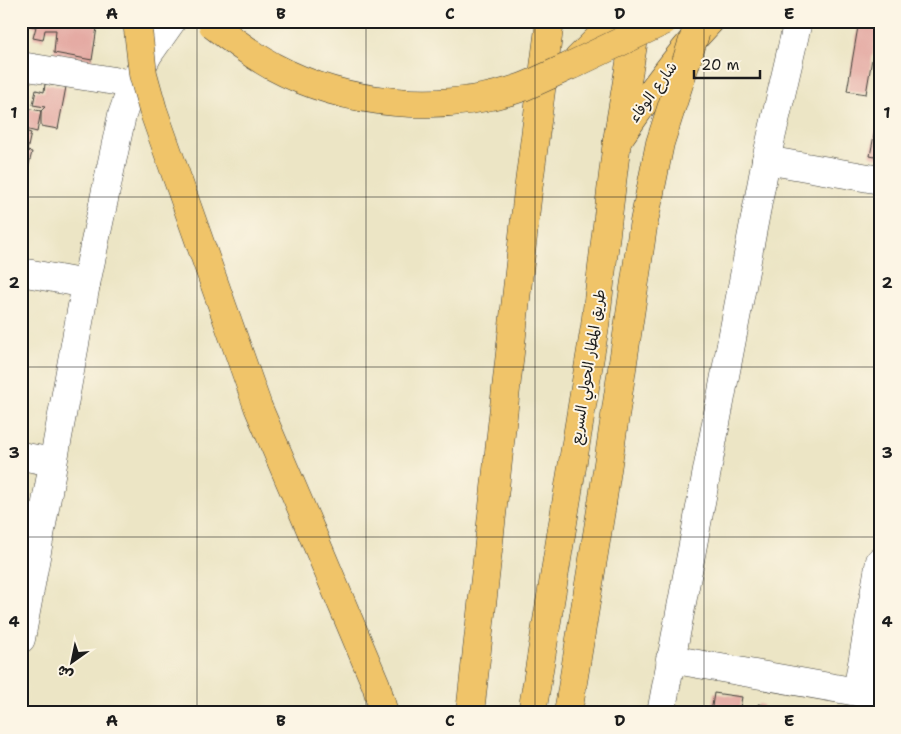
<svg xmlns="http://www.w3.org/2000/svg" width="901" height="734" font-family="'Shantell Sans','Playpen Sans Arabic',sans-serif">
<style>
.building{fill:#e4a9a2}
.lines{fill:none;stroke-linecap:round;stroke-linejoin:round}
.minor-casing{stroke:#3b3a35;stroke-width:29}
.major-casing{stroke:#3b3a35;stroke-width:29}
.highway-casing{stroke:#3b3a35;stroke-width:29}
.minor{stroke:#fff;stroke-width:28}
.major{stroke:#f0c469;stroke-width:28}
.highway{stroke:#f0c469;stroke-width:28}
.major-bridge-casing{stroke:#3b3a35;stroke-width:29;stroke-linecap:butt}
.highway-bridge-casing{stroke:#3b3a35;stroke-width:29;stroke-linecap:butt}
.major-bridge{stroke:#f0c469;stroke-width:28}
.highway-bridge{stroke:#f0c469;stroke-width:28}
.grid{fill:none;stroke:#1c1c1c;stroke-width:1;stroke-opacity:0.55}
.labels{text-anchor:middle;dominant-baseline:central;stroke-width:4;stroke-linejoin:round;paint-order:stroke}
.street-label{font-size:15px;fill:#1c1c1c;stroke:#fcf5e5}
.neatline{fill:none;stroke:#1c1c1c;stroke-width:2}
.grid-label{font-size:16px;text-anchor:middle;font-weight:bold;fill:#1c1c1c}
</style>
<rect width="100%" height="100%" fill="#fcf5e5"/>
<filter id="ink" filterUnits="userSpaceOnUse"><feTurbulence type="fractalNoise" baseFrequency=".02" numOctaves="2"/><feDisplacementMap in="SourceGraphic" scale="10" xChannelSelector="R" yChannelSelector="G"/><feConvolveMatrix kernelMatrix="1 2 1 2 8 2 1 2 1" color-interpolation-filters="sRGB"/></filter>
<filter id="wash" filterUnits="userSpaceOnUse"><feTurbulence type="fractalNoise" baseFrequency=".0096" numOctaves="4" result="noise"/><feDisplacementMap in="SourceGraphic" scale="20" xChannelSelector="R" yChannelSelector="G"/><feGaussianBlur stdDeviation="1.12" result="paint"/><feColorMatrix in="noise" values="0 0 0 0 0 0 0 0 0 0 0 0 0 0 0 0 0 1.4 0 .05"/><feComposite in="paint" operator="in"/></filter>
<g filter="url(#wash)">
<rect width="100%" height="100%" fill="#ece5c5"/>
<g id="blocks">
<g class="building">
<path d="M22,21H98L92,60L54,53L56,30H45L43,40L33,38L36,27L21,24Z"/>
<path d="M859,21L878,24L866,94L847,91Z"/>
<path d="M45,84L66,87L58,129L41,126V111L45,107L33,105L36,90L44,92Z"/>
<path d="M21,90L29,92L26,108L41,111L37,132L21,128Z"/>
<path d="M879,110H880V158L870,156Z"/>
<path d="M21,130L31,133L27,151L32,152L28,168L21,167Z"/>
<path d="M714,693L742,697L739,713H711Z"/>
<path d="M758,704L763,705L762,713H750L751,708L758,711Z"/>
</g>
</g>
</g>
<g filter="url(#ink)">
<use href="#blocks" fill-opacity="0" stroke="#3b3a35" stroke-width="1"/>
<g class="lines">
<defs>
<g id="minor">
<path d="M21,66L133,84"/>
<path d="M766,160L880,180"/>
<path d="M21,272L86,284"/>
<path d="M21,456L53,462"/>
<path d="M21,639L86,284L122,115L133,84L148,55L172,21"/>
<path d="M670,659L880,696"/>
<path d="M857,692L880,561"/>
<path d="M661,713L766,160L798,21"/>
</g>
<path id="major" d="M617,141C646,99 675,58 710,21"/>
<g id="highway">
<path d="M578,59L616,21"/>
<path d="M312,533L376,685L384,713"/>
<path d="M470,713L528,191L550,21"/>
<path d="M532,713L595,326L617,141L637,21"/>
<path d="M568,713L602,504"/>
</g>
</defs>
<use href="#minor" class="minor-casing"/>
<use href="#major" class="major-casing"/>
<use href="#highway" class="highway-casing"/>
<use href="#minor" class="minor"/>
<use href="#major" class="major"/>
<use href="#highway" class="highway"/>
<defs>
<path id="major-bridge" d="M572,65L664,21"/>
<g id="highway-bridge">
<path d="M137,21L143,74L153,110L258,407L312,533"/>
<path d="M213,25C232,40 251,54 272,66C346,106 444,115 523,87C540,80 556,72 572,65"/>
<path d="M602,504L643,227L660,143L696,31"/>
</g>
</defs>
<use href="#major-bridge" class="major-bridge-casing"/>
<use href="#highway-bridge" class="highway-bridge-casing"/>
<use href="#major-bridge" class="major-bridge"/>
<use href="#highway-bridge" class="highway-bridge"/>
</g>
</g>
<path class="grid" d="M197,21V713M366,21V713M535,21V713M704,21V713M21,197H880M21,367H880M21,537H880"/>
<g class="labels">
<g class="street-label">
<text transform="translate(653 92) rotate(-54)">شارع الوفاء</text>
<text transform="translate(588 367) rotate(-81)">طريق المطار الحولي السريع</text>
</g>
</g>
<rect width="901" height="734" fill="none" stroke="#fcf5e5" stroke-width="55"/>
<g transform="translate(72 662) rotate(213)" stroke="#fcf5e5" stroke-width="4" paint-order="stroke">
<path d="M0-4L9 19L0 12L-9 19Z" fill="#1c1c1c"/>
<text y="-8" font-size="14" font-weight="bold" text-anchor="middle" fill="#1c1c1c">ش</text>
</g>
<path d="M694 70v8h66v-8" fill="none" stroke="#1c1c1c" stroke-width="2.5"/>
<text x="701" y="70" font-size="15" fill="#1c1c1c" stroke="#fcf5e5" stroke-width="4" paint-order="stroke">20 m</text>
<rect x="28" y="28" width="846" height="678" class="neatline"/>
<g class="grid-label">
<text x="112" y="19">A</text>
<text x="281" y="19">B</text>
<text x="450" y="19">C</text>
<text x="620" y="19">D</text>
<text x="789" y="19">E</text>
<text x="14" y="118">1</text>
<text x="887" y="118">1</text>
<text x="14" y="288">2</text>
<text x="887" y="288">2</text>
<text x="14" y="458">3</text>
<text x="887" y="458">3</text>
<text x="14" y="627">4</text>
<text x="887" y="627">4</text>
<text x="112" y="726">A</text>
<text x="281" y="726">B</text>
<text x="450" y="726">C</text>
<text x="620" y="726">D</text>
<text x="789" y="726">E</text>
</g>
</svg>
